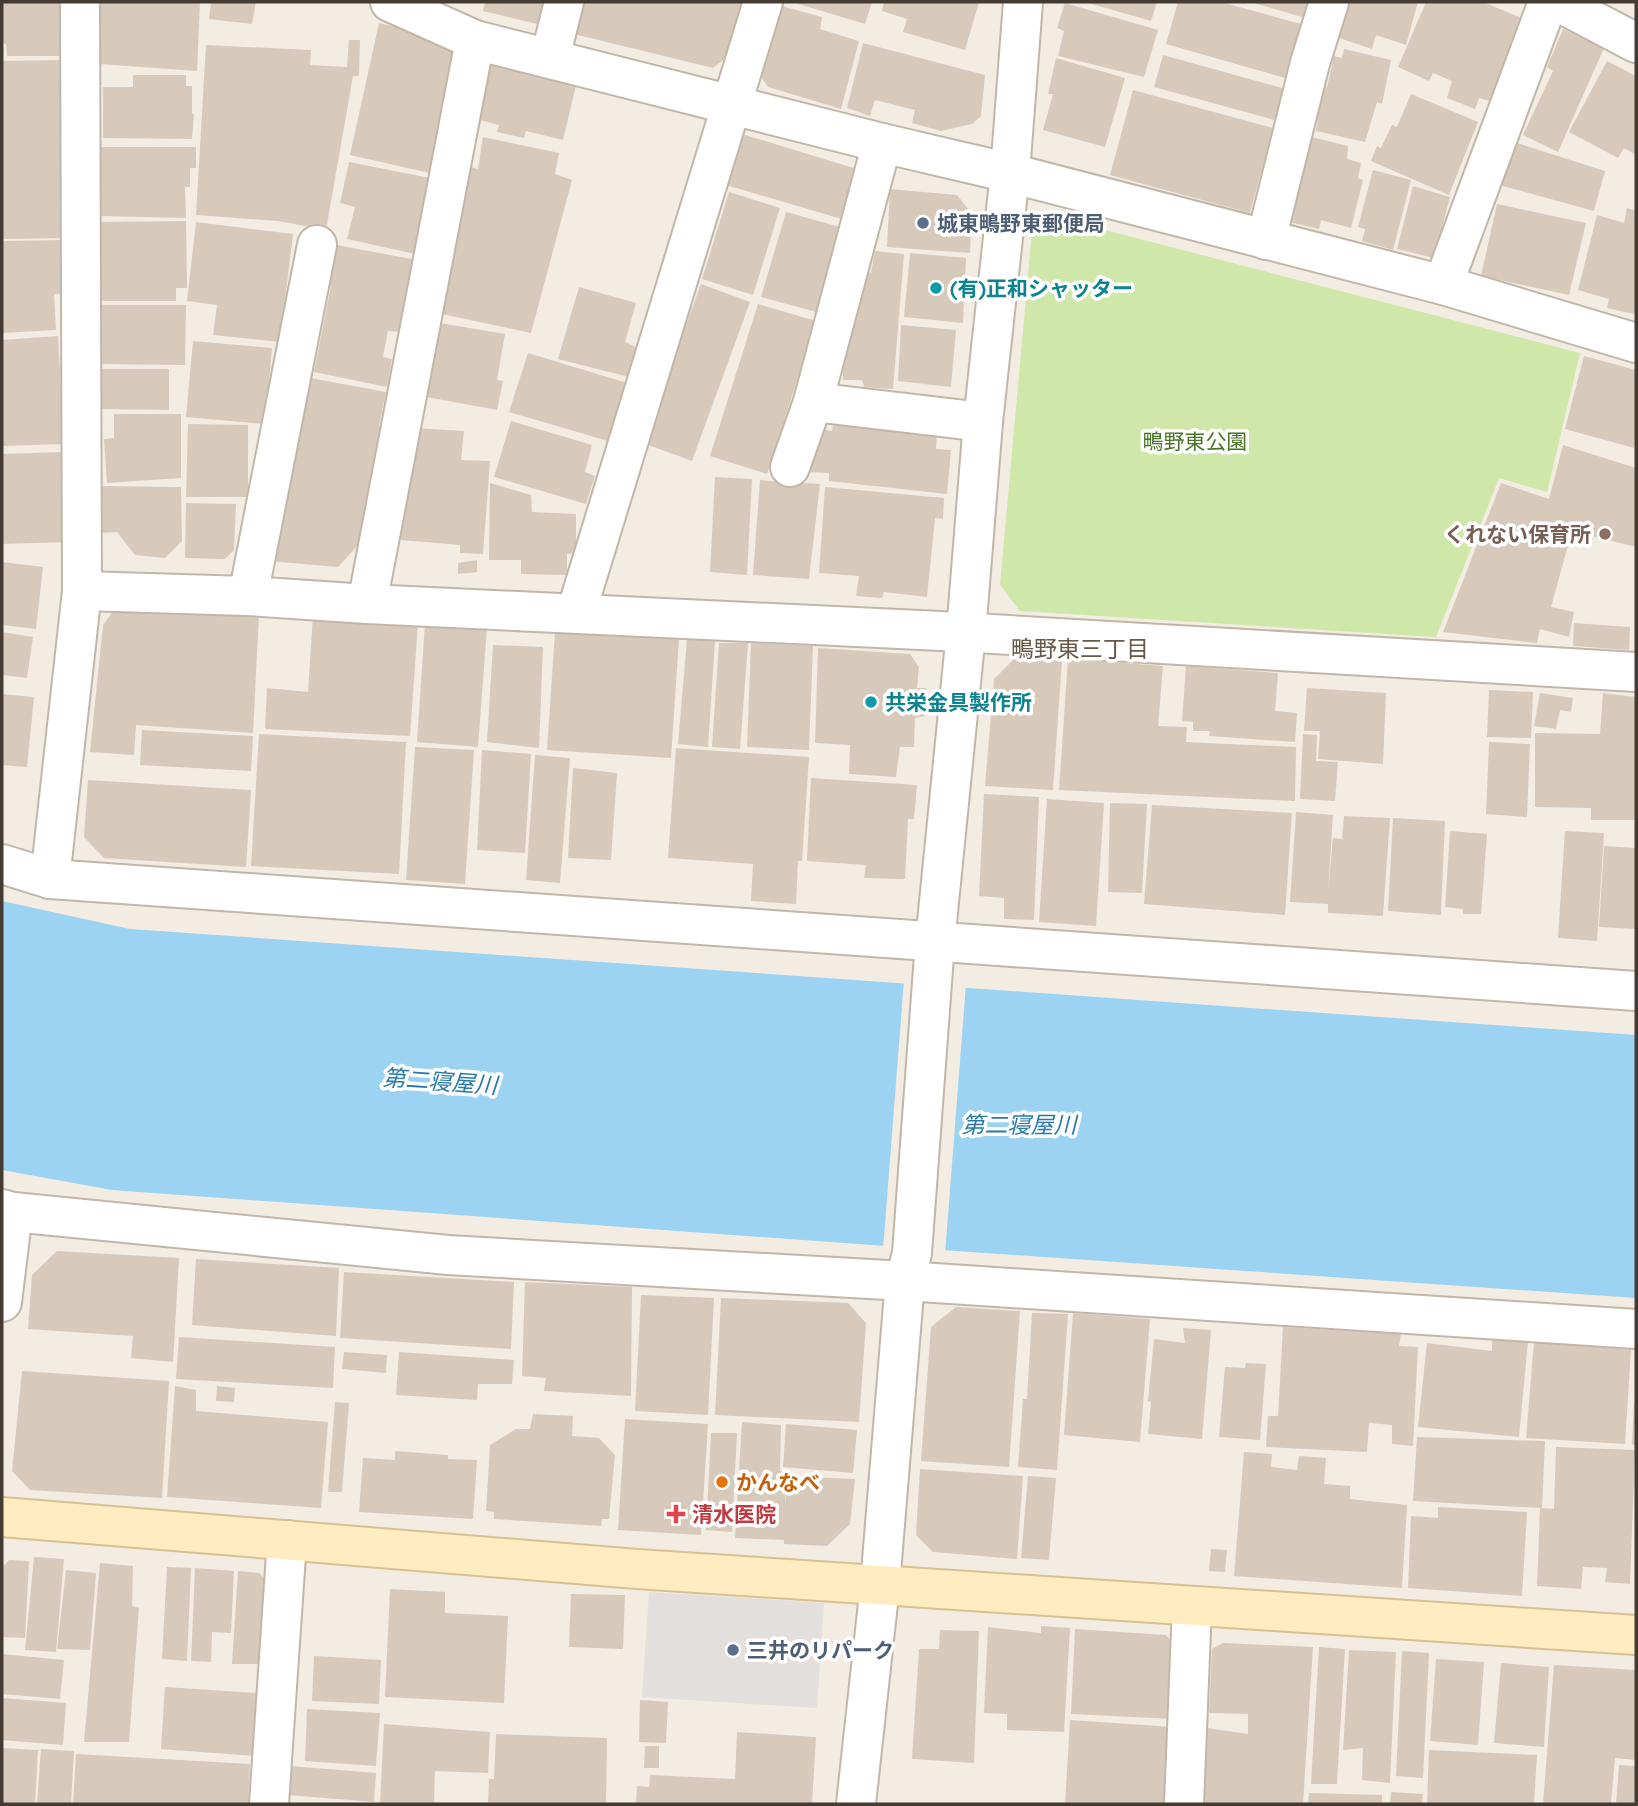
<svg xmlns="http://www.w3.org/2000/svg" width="1638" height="1806" font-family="Quicksand,'Noto Sans JP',sans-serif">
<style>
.green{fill:#cfe8a9}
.parking{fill:#e2dfdc}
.water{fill:#9cd3f2}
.pier{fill:#f2ece3}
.building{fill:#d7cabb}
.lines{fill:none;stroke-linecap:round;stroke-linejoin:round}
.street-casing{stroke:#c0b7a8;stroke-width:42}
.secondary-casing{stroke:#d7c193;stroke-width:42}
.street{stroke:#fff;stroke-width:38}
.secondary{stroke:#ffecc0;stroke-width:38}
.service-dot{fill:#5c6f8a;stroke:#fff;stroke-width:2.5}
.culture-dot{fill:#0f9aa8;stroke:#fff;stroke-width:2.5}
.education-dot{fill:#8d6e63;stroke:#fff;stroke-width:2.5}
.food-dot{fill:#e8710a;stroke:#fff;stroke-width:2.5}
.health-dot{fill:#e0444e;stroke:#fff;stroke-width:2.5}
.labels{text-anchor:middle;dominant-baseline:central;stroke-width:7;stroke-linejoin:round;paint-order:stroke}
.service-label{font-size:21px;font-weight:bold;fill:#4e5e75;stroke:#fff;text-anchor:start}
.culture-label{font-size:21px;font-weight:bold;fill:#0d838f;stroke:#fff;text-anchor:start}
.park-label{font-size:21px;fill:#487625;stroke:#fff}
.education-label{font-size:21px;font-weight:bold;fill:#785e54;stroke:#fff;text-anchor:end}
.food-label{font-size:21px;font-weight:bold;fill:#c56008;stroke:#fff;text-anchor:start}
.health-label{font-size:21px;font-weight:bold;fill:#be3a42;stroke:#fff;text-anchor:start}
.neighbourhood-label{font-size:23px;fill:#67594a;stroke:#fff}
.water-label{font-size:23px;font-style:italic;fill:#297aaa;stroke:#fff}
</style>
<rect width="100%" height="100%" fill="#f2ece3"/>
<path class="green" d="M1059,218L1580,353L1547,492L1499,478L1436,637L1020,611L1000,585L1032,231Z"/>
<path class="parking" d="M649,1592L824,1603L817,1708L642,1697Z"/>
<path class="water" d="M2,901L130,929L1636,1035V1298L942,1250L112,1190L2,1170Z"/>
<path class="pier" d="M904,980L966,984L945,1254L883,1250Z"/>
<g class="building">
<path d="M2,2H64V56H7L6,44L2,43Z"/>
<path d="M100,2H200L197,71L99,64Z"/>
<path d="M211,2H256L252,24L209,19Z"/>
<path d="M485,2H552L548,19L537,24L483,11Z"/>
<path d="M580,2H744L727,57L713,68L574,34Z"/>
<path d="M792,2H872L865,24Z"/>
<path d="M884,2H979L965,50L903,32L907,19L882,11Z"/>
<path d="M1085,2H1157L1151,21Z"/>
<path d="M1178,2H1221L1301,24L1285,78L1166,44Z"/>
<path d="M1250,2H1314L1309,19Z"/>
<path d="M1347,2H1418L1406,45L1376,35L1372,49L1336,37Z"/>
<path d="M1426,2H1483L1524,19L1489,101L1479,98L1475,109L1447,98L1452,81L1433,73L1429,81L1398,67Z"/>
<path d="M1065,3L1158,30L1144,77L1058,56L1064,31L1057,28Z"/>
<path d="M774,4L822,17L820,29L859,41L841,109L768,87L756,69Z"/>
<path d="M379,23L457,41L434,174L350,155Z"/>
<path d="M1563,29L1604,48L1558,152L1523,135L1553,71L1547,67Z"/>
<path d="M349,40H360L359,76H353L326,230L278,221L196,215L206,45L311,50L310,65L347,67Z"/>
<path d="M863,43L985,75L981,116L972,124L941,131L912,123L915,110L875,100L870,116L847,108Z"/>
<path d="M1344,49L1391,60L1382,104L1377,102L1365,142L1316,131L1319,111L1314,110L1321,85L1327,87L1334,56L1342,58Z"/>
<path d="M492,52L579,73L563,140L526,131L524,138L497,132L499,125L476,119Z"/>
<path d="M1163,55L1286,89L1278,121L1154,87Z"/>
<path d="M1056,58L1125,78L1105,147L1043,130L1053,94H1048Z"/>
<path d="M64,60L65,238L2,239V61Z"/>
<path d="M1607,61L1636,76V155L1624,148L1618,158L1569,132Z"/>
<path d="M133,75H186V86H192V113L194,115L192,139L103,138V87H133Z"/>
<path d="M1133,90L1273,128L1250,213L1110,175Z"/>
<path d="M1411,94L1478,122L1449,195L1371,161L1377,146L1381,148L1392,125L1397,127Z"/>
<path d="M742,134L860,170L845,220L726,185Z"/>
<path d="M1308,136L1348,146L1347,159L1361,163L1358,178L1363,180L1351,228L1321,220L1319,229L1285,221Z"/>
<path d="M483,137L559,153L555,174L572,180L531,333L437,313L467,166L478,169Z"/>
<path d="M1514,142L1605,171L1594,211L1492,183Z"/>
<path d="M98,147H196V168H190V187H185L186,218L98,216Z"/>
<path d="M349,162L430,178L415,254L347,239L355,207L340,203Z"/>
<path d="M1373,170L1411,180L1393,250L1362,241L1365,229L1358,227Z"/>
<path d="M1413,186L1450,197L1434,258L1397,249Z"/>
<path d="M890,189L957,195L972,214L970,253L887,247Z"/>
<path d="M729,192L780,208L753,295L702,279Z"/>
<path d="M1497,204L1586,223L1569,295L1481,276Z"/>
<path d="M1627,208L1636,211V307L1634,314L1607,308L1609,299L1578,290L1597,215L1624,223Z"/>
<path d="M786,212L840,227L816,312L761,297Z"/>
<path d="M186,221L187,288H176V301H98V222Z"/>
<path d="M196,222L293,234L280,342L213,335L217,305L187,301Z"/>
<path d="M65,240V294H54L56,330L2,333V241Z"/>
<path d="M331,244L417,260L404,332L388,331L383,357L392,359L387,387L314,372L331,286L324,284Z"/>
<path d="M875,251L904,254L893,389L864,387L862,380H843V346L860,273H871Z"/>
<path d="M910,253L966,258L963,323L904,317Z"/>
<path d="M701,284L750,302L692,461L643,443Z"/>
<path d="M579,287L636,303L625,342L636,347L629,377L558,359Z"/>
<path d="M758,304L816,321L767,474L710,456Z"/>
<path d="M97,305H186L185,365L97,364Z"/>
<path d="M434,322L505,334L497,380L503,381L497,410L421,396Z"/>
<path d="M901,325L956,330L951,387L898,381Z"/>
<path d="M58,336L64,444L2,446V340Z"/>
<path d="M193,341L272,348L265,424L186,417Z"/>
<path d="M528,353L627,383L608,441L509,412Z"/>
<path d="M1584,356L1636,370V439L1634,448L1565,429Z"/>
<path d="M99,369H169V410L98,409Z"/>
<path d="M305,377L386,392L379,426H385L360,543L338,567L268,561Z"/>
<path d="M114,414H181V478L107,483L104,439L114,438Z"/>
<path d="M511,421L592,445L585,472L595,476L586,504L494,477Z"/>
<path d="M833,423L937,433L936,449L951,450L947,494L829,481V473L808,472L819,429L832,431Z"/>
<path d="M188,424L248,425V497H186Z"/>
<path d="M415,428L464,431L461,460L490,461L483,554L460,553V545L401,540L406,464L414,466Z"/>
<path d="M1563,445L1636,468V547L1572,531L1551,607L1574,612L1569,637L1540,629L1537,643L1443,632L1501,483L1549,499Z"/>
<path d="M63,452L66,542L2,544V454Z"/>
<path d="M715,477L752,479L747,575L710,572Z"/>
<path d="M760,480L820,484L809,579L753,575Z"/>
<path d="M490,483L531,495L532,512L576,514V553L567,554V575L521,574V560H489Z"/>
<path d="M100,486L181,487L182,541L165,558L135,555L117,532L99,533Z"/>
<path d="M825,487L944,498L943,519L935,518L927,597L884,592L882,598L856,596L859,576L819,573Z"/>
<path d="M186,503L236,504L234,550L225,559L185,558Z"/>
<path d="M477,560V572L458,574V563Z"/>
<path d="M2,562L43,567L36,629L2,625Z"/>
<path d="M117,606L259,614L253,733L136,725L134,755L90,752L103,625Z"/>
<path d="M313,615L418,623L410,736L265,729L267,688L308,692Z"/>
<path d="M425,623L487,628L478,747L417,742Z"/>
<path d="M1574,623L1630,627L1629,650L1573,646Z"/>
<path d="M2,632L33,637L27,678L2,675Z"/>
<path d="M555,632L679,639L671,758L547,750Z"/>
<path d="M687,639L715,641L708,747L678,744Z"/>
<path d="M719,643H748L740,749L712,747Z"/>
<path d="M751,643L813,646L809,750L747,747Z"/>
<path d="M493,645L543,647L539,748L487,742Z"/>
<path d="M818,648L910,654L919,667L917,688H926L925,716L915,718L914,747H900L896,777L849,774L850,745L815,743Z"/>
<path d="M1017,656L1062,660L1053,790L985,786L994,679Z"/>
<path d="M1068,659L1163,666L1158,726L1187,727L1186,742L1296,747L1295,801L1059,790Z"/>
<path d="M1186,666L1278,673L1275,711L1297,713L1295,742L1209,736L1210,731H1193V722L1182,721Z"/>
<path d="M1307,688L1386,693L1383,764L1318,759L1320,731H1304Z"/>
<path d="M1489,690L1533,692L1531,738L1487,737Z"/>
<path d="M1540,693L1573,698L1571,712L1560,710L1556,729L1534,726Z"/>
<path d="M1603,693L1636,697V820H1591V808L1535,807V733L1600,734Z"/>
<path d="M2,694L34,697L27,767L2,765Z"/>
<path d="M142,730L253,736L251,771L140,765Z"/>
<path d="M259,734L406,742L399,874L251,866Z"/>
<path d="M1303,734L1317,735L1316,761L1338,762L1335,801L1300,799Z"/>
<path d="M1489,742L1530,744L1527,817L1486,814Z"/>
<path d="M415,747L474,750L465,884L406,880Z"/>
<path d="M676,748L809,757L802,861H798L796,904L751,901L753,864L668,858Z"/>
<path d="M482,750L531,754L525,853L477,850Z"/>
<path d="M535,755L570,758L560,883L526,880Z"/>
<path d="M573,768L617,773L611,860L568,858Z"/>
<path d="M811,778L917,785L914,819H908L905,879L864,878L866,865L807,861Z"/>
<path d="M88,780L251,790L246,867L104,858L84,837Z"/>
<path d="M984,794L1039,797L1034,920L1004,919V898L979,896Z"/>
<path d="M1047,799L1104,803L1096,926L1039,922Z"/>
<path d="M1110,803L1147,804L1142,893L1108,892Z"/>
<path d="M1152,805L1292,813L1285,915L1144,904Z"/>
<path d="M1296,812L1333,815L1328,892L1333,838L1342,839L1344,816L1390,818L1383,916L1328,913V904L1290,902Z"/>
<path d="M1393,818L1445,821L1441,915L1388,911Z"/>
<path d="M1450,831L1487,834L1481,914H1463V909L1445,907Z"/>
<path d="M1565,831L1604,833L1597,941L1558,938Z"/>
<path d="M1604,846L1636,848L1635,929L1599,927Z"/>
<path d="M57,1251L179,1258L173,1362L131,1358L133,1336L28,1329L32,1275Z"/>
<path d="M196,1259L339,1268L336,1336L192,1325Z"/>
<path d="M344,1272L514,1282L511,1349L340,1338Z"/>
<path d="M525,1282L632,1287L631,1396L544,1391L546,1378L522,1376Z"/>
<path d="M641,1295L714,1298L708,1415L635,1411Z"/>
<path d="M721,1298L848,1303L866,1323L859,1422L715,1415Z"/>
<path d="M956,1307L1020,1311L1009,1467L921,1461L931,1327Z"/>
<path d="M1032,1313L1068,1314L1057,1470L1018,1467L1023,1399H1027Z"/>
<path d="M1073,1313L1150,1319L1140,1442L1064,1435Z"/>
<path d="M1283,1327L1401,1334L1399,1346L1418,1347L1413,1446L1392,1444V1425L1369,1423L1367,1452L1266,1447L1268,1416H1278Z"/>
<path d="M1183,1328L1211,1330L1202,1439L1148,1434L1151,1402L1148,1401L1154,1339L1185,1343Z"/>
<path d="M179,1337L335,1347L333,1388L176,1379Z"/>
<path d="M1492,1339L1528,1341L1519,1437L1418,1427L1427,1343L1492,1351Z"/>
<path d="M1534,1342L1631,1350L1625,1444L1526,1438Z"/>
<path d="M344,1352L387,1355L386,1373L342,1369Z"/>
<path d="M399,1352L514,1360L512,1384H478L477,1400L396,1395Z"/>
<path d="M1246,1363L1266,1364L1260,1440L1219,1437L1225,1367L1245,1368Z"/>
<path d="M22,1371L169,1381L162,1498L30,1490L12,1471Z"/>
<path d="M175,1386L196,1390V1411L328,1422L321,1508L167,1497Z"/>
<path d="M217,1386L235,1388L234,1402L216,1401Z"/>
<path d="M1634,1401L1636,1402V1445H1632Z"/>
<path d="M335,1402L349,1403L342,1492H328Z"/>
<path d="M533,1414L573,1416L572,1436L599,1438L615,1455L609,1519H602L601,1526L494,1519V1512L486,1511L490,1445L516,1429H530Z"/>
<path d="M625,1419L708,1424L701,1535L618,1530Z"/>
<path d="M742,1422L781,1425L780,1471H787L785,1508L788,1476L855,1479L850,1524L827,1546L784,1544V1540L735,1538Z"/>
<path d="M786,1424L857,1430L853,1473L783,1467Z"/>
<path d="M711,1433H737L732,1532L706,1530Z"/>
<path d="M1417,1437L1545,1441L1542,1508L1413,1501Z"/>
<path d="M1556,1447L1635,1450L1630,1584L1605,1582L1607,1568L1583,1567L1581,1589L1537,1586L1540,1508L1554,1509Z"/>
<path d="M395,1451L448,1455V1459L477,1460L473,1519L359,1512L363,1458L395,1460Z"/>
<path d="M1244,1452L1272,1454L1271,1467L1297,1470L1299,1456L1326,1458L1324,1484L1350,1486V1499L1407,1505L1402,1588L1234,1576Z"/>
<path d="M920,1469L1023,1476L1017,1559L933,1552L916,1535Z"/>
<path d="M1028,1476L1056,1478L1049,1560L1021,1558Z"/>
<path d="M1438,1507L1527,1512L1522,1596L1408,1588L1411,1516L1438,1518Z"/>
<path d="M1211,1549L1227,1550L1225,1572L1209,1571Z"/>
<path d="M34,1557L64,1559L56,1652L25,1650Z"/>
<path d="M9,1560L29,1561L25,1638L2,1637V1568Z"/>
<path d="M100,1563L133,1566L132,1606L139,1608L129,1742H84Z"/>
<path d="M167,1567L191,1568L187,1661L162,1659Z"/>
<path d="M195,1568L234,1571L231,1633L212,1632L211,1662L191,1661Z"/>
<path d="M66,1570L96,1573L90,1650L57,1649Z"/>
<path d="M238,1571L259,1573L266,1580L264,1664H232Z"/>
<path d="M390,1589L445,1592V1613L508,1616L504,1703L385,1697Z"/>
<path d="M571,1594L625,1595L623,1649L569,1647Z"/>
<path d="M1041,1626L1070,1628L1064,1732L1007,1730V1714L984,1713L988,1627L1041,1633Z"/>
<path d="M1075,1629L1166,1635L1179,1653L1174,1719L1071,1714Z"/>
<path d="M940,1630L979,1631L974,1763L912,1759L919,1649H939Z"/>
<path d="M1223,1643L1313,1647L1303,1804H1201L1207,1728L1248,1734V1714L1209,1713L1212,1649Z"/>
<path d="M1319,1647L1345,1649L1337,1784H1311Z"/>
<path d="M1349,1650L1396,1652L1390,1783L1362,1780L1363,1748L1343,1750Z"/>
<path d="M1402,1651L1429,1653L1423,1778L1396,1776Z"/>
<path d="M2,1654L64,1660L60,1699L2,1694Z"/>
<path d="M314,1656L381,1660L379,1704L312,1701Z"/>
<path d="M1436,1659L1484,1662L1478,1745L1430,1741Z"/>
<path d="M1501,1663L1549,1667L1544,1747L1494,1743Z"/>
<path d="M1554,1665L1636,1670V1760L1615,1758L1611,1804H1543Z"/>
<path d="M165,1687L257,1693L254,1756L161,1749Z"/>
<path d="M2,1698L66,1703L63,1745L2,1740Z"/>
<path d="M640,1700L668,1702L666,1743L639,1742Z"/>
<path d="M307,1709L380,1713L376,1766L305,1761Z"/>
<path d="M1070,1720L1174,1727L1169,1804H1065Z"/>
<path d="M384,1724L490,1732L488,1773L435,1771L434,1804H380Z"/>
<path d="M737,1732L816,1737L812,1804H636L637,1786L649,1787L650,1775L735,1779Z"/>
<path d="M496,1734L607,1738L606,1804H488L489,1779H494Z"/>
<path d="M645,1746H659V1768H644Z"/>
<path d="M2,1748L38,1750L35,1804H2Z"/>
<path d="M41,1749L74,1751L71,1804H37Z"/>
<path d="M1429,1750L1537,1755L1534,1804H1427Z"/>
<path d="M76,1754L250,1764L248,1804H73Z"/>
<path d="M1619,1765L1636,1766V1804H1616Z"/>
<path d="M291,1766L376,1773L374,1802L288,1795Z"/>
<path d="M1391,1792L1423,1794L1422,1804H1390Z"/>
<path d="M1309,1793L1382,1795V1804H1308Z"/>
</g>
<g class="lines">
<defs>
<g id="street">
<path d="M390,2L475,40L882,143L1010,173L1443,285L1636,343"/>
<path d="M1558,2L1636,43"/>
<path d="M550,58L564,2"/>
<path d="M882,143L813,402L983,422"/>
<path d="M1266,240L1310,63L1329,2"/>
<path d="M1443,285L1548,2"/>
<path d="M790,467L813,402"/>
<path d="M82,591L248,596L367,604L941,631L1636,672"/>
<path d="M248,596L317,245"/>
<path d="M367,604L475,40"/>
<path d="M576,613L763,2"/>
<path d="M2,864L50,879L1636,991"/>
<path d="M50,879L82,591L80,2"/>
<path d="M2,1209L13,1212L448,1255L905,1281L1636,1329"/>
<path d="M2,1302L13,1212"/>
<path d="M269,1804L287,1540"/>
<path d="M856,1804L880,1585L905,1281L912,1253L935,942L966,633L983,422L1010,173L1023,2"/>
<path d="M1184,1804L1192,1606"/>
</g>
<path id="secondary" d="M2,1517L637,1569L1636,1635"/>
</defs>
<use href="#street" class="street-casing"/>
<use href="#secondary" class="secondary-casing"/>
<use href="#street" class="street"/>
<use href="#secondary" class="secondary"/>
</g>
<g class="service-dot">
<circle cx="923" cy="223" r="7"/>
<circle cx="733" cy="1650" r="7"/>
</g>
<g class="culture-dot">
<circle cx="936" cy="288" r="7"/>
<circle cx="871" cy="702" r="7"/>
</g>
<circle class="education-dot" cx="1605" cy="534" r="7"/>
<circle class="food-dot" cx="722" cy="1482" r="7"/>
<path class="health-dot" d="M672.5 1503.5h7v7h7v7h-7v7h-7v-7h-7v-7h7z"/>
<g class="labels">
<g class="service-label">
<text x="937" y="223">城東鴫野東郵便局</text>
<text x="747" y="1650">三井のリパーク</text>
</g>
<g class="culture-label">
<text x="950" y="288">(有)正和シャッター</text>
<text x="885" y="702">共栄金具製作所</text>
</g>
<g class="park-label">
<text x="1195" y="441">鴫野東公園</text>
</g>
<g class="education-label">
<text x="1591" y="534">くれない保育所</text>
</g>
<g class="food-label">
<text x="736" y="1482">かんなべ</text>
</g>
<g class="health-label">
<text x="692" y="1514">清水医院</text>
</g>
<g class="neighbourhood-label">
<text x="1080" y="648">鴫野東三丁目</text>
</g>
<g class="water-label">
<text transform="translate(440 1081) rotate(4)">第二寝屋川</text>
<text x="1019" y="1124">第二寝屋川</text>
</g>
</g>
<rect width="1638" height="1806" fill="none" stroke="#443c33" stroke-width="7"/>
</svg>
